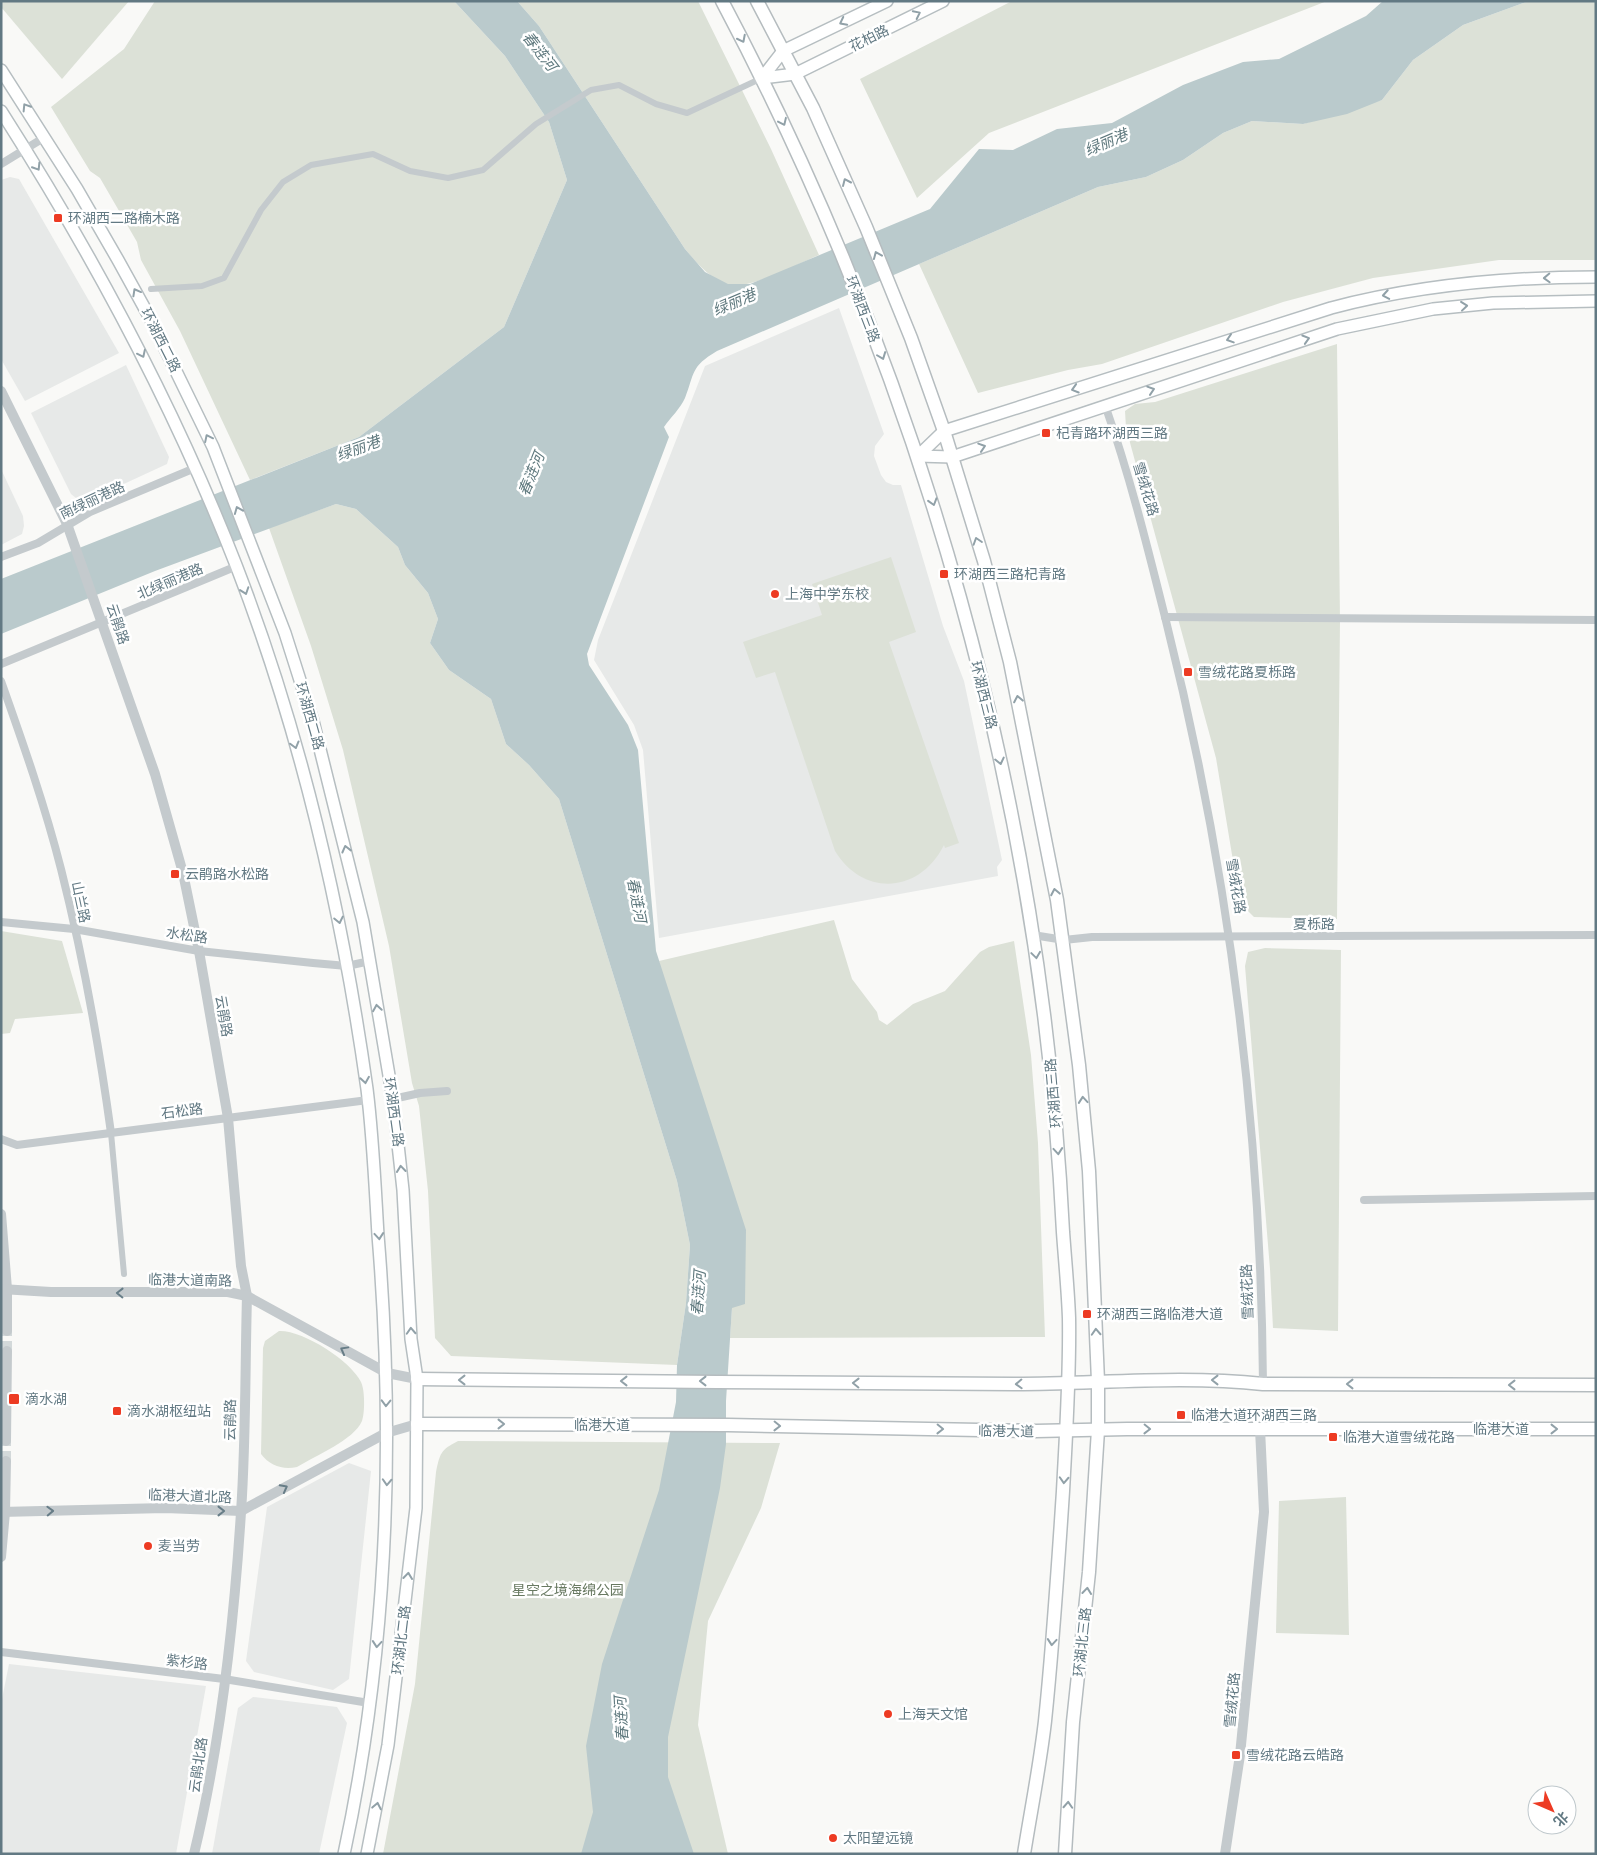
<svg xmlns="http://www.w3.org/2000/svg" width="1597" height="1855" font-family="Arial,'Noto Sans SC',sans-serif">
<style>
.built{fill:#e7e9e8}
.green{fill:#dce1d7}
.water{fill:#bacacc}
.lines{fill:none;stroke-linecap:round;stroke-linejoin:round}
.tertiary-tunnel{stroke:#d3d9da;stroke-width:10;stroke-dasharray:10 5;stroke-linecap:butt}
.secondary-casing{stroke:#b6bec1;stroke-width:14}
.primary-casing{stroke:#b5bcbf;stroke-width:15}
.pedestrian{stroke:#c4cacd;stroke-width:6}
.minor{stroke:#c4cacd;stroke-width:8}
.tertiary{stroke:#c4cacd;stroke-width:10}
.secondary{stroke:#fff;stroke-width:11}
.primary{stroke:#fff;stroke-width:12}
.oneway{stroke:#91a1a8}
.oneway2{stroke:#677d87}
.poi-dot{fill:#ed3b23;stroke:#fff;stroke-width:2}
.labels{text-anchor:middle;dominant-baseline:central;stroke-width:5;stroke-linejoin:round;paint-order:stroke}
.street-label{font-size:14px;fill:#627983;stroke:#fff}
.poi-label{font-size:14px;fill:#627983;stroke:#fff;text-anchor:start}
.park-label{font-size:14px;fill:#697a62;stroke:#fff}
.water-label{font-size:15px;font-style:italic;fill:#5e787d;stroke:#fff}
</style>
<rect width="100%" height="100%" fill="#f9f9f7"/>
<g class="built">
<path d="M10,177L19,179L119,353L25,401L1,359V180Z"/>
<path d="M839,308L884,434L875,446L874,456L881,475L886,482L893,485H901L943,626L964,681L1002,860L997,867L998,876L659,938L643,750L634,725L594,660L598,640L705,366Z"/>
<path d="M126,365L169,457L167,464L87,501L81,502L71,494L31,413Z"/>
<path d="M1,469L23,516L24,526L22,534L1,545Z"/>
<path d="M349,1463L371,1471L349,1679L333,1690L254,1672L246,1661L267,1507Z"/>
<path d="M9,1664L206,1686L176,1854H1V1704Z"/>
<path d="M253,1697L337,1707L347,1723L319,1854H212L238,1708Z"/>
</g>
<g class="green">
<path d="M1,1H129L62,79L1,7Z"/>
<path d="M155,1H454L505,56L549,122L567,180L504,327L359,437L250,480L180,331L141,260L137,242L100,178L90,171L51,107L124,49Z"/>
<path d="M517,1H698L771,149L819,255C797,264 749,291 727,284C709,278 697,263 685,249L539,26Z"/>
<path d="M1012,1H1327L989,133L917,198L860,79Z"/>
<path d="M1529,1H1596V260H1499L1373,278L1283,302L1102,364L1068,370L978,393L919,264L1098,187L1146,177L1183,160L1223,133L1252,121L1303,124L1382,100L1413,60L1463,25Z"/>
<path d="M1337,344L1340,621L1337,919L1254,917L1240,903L1216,758L1126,428L1125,411L1135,404L1155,402Z"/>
<path d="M336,504L356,509L398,547L405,565L428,593L438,619L430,643L449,670L491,699L506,744L529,765L559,799L677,1181L690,1245L686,1303L677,1365L451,1356L435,1338L428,1191L419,1106L412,1083L389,946L343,750L311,646L269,528Z"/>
<path d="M891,557L916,632L889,642L959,843L945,848L944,845C920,893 864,898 835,851L775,672L756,678L743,642L822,615L812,584Z"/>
<path d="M834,920L852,979L877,1012L879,1020L887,1025L913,1004L945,991L980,952L989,947L1014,941L1031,1055L1038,1143L1045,1337L730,1338L732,1308L659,961Z"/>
<path d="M1,931L62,941L83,1013L15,1019L10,1033L1,1034Z"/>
<path d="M1265,948L1341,950L1338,1331L1273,1328L1270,1269L1245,966L1248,952Z"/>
<path d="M279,1331C303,1330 351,1361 361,1382C365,1390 365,1413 362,1421C354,1440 315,1456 297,1467C283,1470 270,1466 261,1454L263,1348L265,1341Z"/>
<path d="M458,1441L780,1443L761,1508L708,1621L698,1725L728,1854H383L415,1684L436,1472C440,1454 440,1450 458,1441Z"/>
<path d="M1346,1497L1349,1635L1276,1633L1279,1501Z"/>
</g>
<path class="water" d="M454,1H517L539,26L685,249L705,272L728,284H750L930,209L979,149L1013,150L1057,129L1112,123L1183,85L1243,62L1279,59L1366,16L1383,1H1529L1463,25L1413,60L1382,100L1347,114L1303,124L1252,121L1223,133L1183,160L1146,177L1098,187L717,351C690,367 695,373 685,398C680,409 671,417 664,427L669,437L587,654L589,665L628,725L638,750L656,951L746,1230L745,1304L732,1308L726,1401V1444L720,1488L668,1737V1777L694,1854H581L593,1812L586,1746L602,1664L659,1490L676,1402L677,1365L686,1303L690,1245L677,1181L559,799L529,765L506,744L491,699L449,670L430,643L438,619L428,593L405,565L398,547L356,509L336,504L155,571L1,634V579L359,437L504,327L567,180L549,122L505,56Z"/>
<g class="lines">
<g class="tertiary-tunnel">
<path d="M7,1351V1331"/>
<path d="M6,1461V1441"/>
</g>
<defs>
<g id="secondary">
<path d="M1,70L77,189L118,260L150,318L213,447L285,633L313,721L363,922L393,1099L403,1190L411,1339L417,1379L416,1508L388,1745L367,1854"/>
<path d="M762,78L795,74L943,1"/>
<path d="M762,78L783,51L887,1"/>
<path d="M1,111C93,255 174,406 236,565C301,733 342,911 367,1089C373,1137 375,1186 378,1235C395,1441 388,1650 344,1854"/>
<path d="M918,456L944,431L1331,308C1418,285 1506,277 1596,277"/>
<path d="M918,456L952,457L1337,329L1433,309L1493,303L1596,301"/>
</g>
<g id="primary">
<path d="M722,1C923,380 1042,803 1063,1232C1065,1260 1068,1290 1069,1318C1070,1376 1066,1434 1063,1491C1058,1568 1053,1644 1045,1721C1040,1765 1031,1810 1024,1854"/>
<path d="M757,1L813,108L866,227L911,338L944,431L984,561L1010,662L1057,900L1079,1065L1089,1171L1098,1381V1430L1089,1572L1073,1722L1065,1854"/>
<path d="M417,1379C616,1380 814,1384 1013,1384C1096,1384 1180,1375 1263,1384L1596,1385"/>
<path d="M417,1424L728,1425L1036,1431L1127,1429H1596"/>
</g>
</defs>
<use href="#secondary" class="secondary-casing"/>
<use href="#primary" class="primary-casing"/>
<g class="pedestrian">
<path d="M151,289L202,286L224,278L261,210L283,182L311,165L373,154L410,171L448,178L483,170L536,124L591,90L619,85L656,104L687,113L762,78"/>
<path d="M111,1133L124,1274"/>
</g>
<g class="minor">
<path d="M1,164L45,137"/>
<path d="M1105,405C1130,476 1148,549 1166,621C1229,871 1261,1126 1263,1384"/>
<path d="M1,557L38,543L90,512L195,468"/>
<path d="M1165,617L1596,620"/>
<path d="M1,664L237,566"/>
<path d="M1,681C23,743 45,806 61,869C83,956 99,1045 111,1133"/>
<path d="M1,922L74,929L199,951L313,963L347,966L370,961"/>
<path d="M1033,935L1064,940L1092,937L1596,935"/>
<path d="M393,1099L420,1093L447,1091"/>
<path d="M1,1139L17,1145L368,1100"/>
<path d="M1364,1200L1596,1196"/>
<path d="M1,1652L224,1679L369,1703"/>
</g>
<g class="tertiary">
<path d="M1,391L67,524L155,774L183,873L199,951L228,1118L241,1266L247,1296C245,1368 246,1440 241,1512C234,1623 220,1746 194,1854"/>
<path d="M1,1214L7,1289V1331"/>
<path d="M1,1289L51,1292H228L247,1296L387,1373L417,1379"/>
<path d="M6,1441L7,1351"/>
<path d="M1,1512L165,1508L241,1511L386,1433L417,1424"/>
<path d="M1,1557L5,1512L6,1461"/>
<path d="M1225,1854L1240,1755L1264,1512L1260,1429"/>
</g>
<use href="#secondary" class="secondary"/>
<use href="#primary" class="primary"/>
</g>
<defs><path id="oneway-chevron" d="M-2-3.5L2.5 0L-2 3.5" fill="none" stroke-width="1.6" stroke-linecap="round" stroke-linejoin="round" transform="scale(1.25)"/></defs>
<g class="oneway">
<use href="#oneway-chevron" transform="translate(917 14) rotate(-26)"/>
<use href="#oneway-chevron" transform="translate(843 22) rotate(153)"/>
<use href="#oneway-chevron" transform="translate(742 39) rotate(63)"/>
<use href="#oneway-chevron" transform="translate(26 107) rotate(-122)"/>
<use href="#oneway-chevron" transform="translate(783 122) rotate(65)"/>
<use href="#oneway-chevron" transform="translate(37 167) rotate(58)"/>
<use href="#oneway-chevron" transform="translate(846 182) rotate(-114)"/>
<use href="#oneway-chevron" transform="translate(877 255) rotate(-113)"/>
<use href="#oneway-chevron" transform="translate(1547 278) rotate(178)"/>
<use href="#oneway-chevron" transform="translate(136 292) rotate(-119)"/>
<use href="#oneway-chevron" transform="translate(1386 295) rotate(170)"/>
<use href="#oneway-chevron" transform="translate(1464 306) rotate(-6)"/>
<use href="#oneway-chevron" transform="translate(1230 339) rotate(162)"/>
<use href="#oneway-chevron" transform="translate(1306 339) rotate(-17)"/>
<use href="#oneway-chevron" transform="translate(142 354) rotate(64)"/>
<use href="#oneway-chevron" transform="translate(882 356) rotate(69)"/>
<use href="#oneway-chevron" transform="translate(1075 389) rotate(163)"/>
<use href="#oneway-chevron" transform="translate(1151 390) rotate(-18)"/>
<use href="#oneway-chevron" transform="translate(208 438) rotate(-116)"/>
<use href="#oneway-chevron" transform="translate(982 447) rotate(-18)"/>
<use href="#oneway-chevron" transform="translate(933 502) rotate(73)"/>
<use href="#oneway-chevron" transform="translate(238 510) rotate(-112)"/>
<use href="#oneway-chevron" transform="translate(977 541) rotate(-108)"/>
<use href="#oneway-chevron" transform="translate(245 591) rotate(71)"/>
<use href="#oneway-chevron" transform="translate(1018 699) rotate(-101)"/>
<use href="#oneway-chevron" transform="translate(295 745) rotate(75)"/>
<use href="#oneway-chevron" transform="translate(1000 761) rotate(77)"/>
<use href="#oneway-chevron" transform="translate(346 849) rotate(-104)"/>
<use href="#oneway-chevron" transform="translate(1055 892) rotate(-101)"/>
<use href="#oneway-chevron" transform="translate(339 920) rotate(78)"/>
<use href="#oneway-chevron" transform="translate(1036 955) rotate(82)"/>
<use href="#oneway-chevron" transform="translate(377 1008) rotate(-99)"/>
<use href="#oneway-chevron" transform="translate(365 1080) rotate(81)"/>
<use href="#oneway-chevron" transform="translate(1083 1100) rotate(-95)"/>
<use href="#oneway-chevron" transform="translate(1058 1151) rotate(85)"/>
<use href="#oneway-chevron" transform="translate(401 1169) rotate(-96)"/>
<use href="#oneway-chevron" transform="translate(379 1236) rotate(85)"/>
<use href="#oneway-chevron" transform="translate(411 1331) rotate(-93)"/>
<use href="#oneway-chevron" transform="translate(1096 1332) rotate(-93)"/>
<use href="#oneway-chevron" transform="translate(462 1380) rotate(-180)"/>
<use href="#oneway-chevron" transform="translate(1215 1380) rotate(-180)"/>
<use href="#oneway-chevron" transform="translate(624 1381) rotate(-180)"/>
<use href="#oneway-chevron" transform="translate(703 1381) rotate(-180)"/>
<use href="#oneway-chevron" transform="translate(856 1383) rotate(-179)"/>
<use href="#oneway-chevron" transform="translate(1019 1384) rotate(178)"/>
<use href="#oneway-chevron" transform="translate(1350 1384) rotate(-180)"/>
<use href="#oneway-chevron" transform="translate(1512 1385) rotate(-180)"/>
<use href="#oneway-chevron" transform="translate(386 1403) rotate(91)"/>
<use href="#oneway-chevron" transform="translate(501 1424)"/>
<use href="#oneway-chevron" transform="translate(777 1426) rotate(1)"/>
<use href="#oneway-chevron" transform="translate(940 1429) rotate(1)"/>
<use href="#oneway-chevron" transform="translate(1147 1429) rotate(1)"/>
<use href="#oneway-chevron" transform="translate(1554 1429)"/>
<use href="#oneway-chevron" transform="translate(1064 1480) rotate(93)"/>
<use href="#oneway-chevron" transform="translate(387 1482) rotate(93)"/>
<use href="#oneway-chevron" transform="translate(408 1576) rotate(-84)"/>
<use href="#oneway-chevron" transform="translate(1087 1591) rotate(-84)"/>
<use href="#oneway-chevron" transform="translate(1052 1642) rotate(95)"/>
<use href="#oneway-chevron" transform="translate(377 1644) rotate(95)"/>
<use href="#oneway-chevron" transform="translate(1068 1805) rotate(-87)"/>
<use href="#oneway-chevron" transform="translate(377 1806) rotate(-79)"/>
</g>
<g class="oneway2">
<use href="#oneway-chevron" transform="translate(120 1293) rotate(-179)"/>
<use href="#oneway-chevron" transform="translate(344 1350) rotate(-151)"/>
<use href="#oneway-chevron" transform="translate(284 1488) rotate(-28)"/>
<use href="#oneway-chevron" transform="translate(50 1511) rotate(-2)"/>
<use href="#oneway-chevron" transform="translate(221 1511)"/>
</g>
<g class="poi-dot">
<rect x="53" y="213" width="10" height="10" rx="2.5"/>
<rect x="1041" y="428" width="10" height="10" rx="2.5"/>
<rect x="939" y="569" width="10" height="10" rx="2.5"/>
<circle cx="775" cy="594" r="5"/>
<rect x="1183" y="667" width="10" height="10" rx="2.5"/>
<rect x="170" y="869" width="10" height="10" rx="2.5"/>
<rect x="1082" y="1309" width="10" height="10" rx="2.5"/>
<rect x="8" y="1393" width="12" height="12" rx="2.5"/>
<rect x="112" y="1406" width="10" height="10" rx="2.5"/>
<rect x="1176" y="1410" width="10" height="10" rx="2.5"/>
<rect x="1328" y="1432" width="10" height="10" rx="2.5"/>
<circle cx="148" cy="1546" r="5"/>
<circle cx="888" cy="1714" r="5"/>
<rect x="1231" y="1750" width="10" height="10" rx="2.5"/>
<circle cx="833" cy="1838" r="5"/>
</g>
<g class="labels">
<g class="street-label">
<text transform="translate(869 38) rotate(-26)">花柏路</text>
<text transform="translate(863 309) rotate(69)">环湖西三路</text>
<text transform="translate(161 340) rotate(63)">环湖西二路</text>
<text transform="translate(1146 489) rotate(73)">雪绒花路</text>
<text transform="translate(92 500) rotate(-25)">南绿丽港路</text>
<text transform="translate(170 581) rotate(-23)">北绿丽港路</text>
<text transform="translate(118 624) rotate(71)">云鹃路</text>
<text transform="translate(984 695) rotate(76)">环湖西三路</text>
<text transform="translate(310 716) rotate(74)">环湖西二路</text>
<text transform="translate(1236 886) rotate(80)">雪绒花路</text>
<text transform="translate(81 902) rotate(78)">山兰路</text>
<text x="1314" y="924">夏栎路</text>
<text transform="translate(187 935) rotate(8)">水松路</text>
<text transform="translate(224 1016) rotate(80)">云鹃路</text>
<text transform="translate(1053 1093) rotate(-95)">环湖西三路</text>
<text transform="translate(182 1111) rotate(-7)">石松路</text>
<text transform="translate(394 1112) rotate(82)">环湖西二路</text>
<text transform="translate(190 1280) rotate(1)">临港大道南路</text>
<text transform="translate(1247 1292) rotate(-92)">雪绒花路</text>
<text transform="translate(230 1420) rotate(-89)">云鹃路</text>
<text x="602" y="1425">临港大道</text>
<text x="1501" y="1429">临港大道</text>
<text transform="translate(1006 1431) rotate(1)">临港大道</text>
<text transform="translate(190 1496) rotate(2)">临港大道北路</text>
<text transform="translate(401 1640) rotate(-83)">环湖北二路</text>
<text transform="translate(1082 1642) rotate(-84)">环湖北三路</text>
<text transform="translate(187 1662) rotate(7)">紫杉路</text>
<text transform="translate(1232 1700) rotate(-85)">雪绒花路</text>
<text transform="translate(198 1765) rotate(-82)">云鹃北路</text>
</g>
<g class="poi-label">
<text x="68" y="218">环湖西二路楠木路</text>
<text x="1056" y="433">杞青路环湖西三路</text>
<text x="954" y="574">环湖西三路杞青路</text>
<text x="785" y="594">上海中学东校</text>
<text x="1198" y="672">雪绒花路夏栎路</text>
<text x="185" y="874">云鹃路水松路</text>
<text x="1097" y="1314">环湖西三路临港大道</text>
<text x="25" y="1399">滴水湖</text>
<text x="127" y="1411">滴水湖枢纽站</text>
<text x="1191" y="1415">临港大道环湖西三路</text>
<text x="1343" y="1437">临港大道雪绒花路</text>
<text x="158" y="1546">麦当劳</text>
<text x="898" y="1714">上海天文馆</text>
<text x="1246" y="1755">雪绒花路云皓路</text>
<text x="843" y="1838">太阳望远镜</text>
</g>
<g class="park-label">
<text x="568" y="1590">星空之境海绵公园</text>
</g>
<g class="water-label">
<text transform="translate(540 51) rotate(52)">春涟河</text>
<text transform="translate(1106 142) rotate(-23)">绿丽港</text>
<text transform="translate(734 302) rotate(-23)">绿丽港</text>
<text transform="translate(358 448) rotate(-20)">绿丽港</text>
<text transform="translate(531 474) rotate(-68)">春涟河</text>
<text transform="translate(637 900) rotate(79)">春涟河</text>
<text transform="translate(698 1293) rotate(-86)">春涟河</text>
<text transform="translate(621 1719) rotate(-93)">春涟河</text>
</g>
</g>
<rect width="1597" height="1855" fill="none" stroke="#627983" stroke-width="5"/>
<g transform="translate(1552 1810) rotate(135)"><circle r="24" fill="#ffffff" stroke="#c0c9cd"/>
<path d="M0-4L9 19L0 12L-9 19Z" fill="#ed3b23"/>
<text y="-8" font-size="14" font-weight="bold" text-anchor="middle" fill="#627983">北</text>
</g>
</svg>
